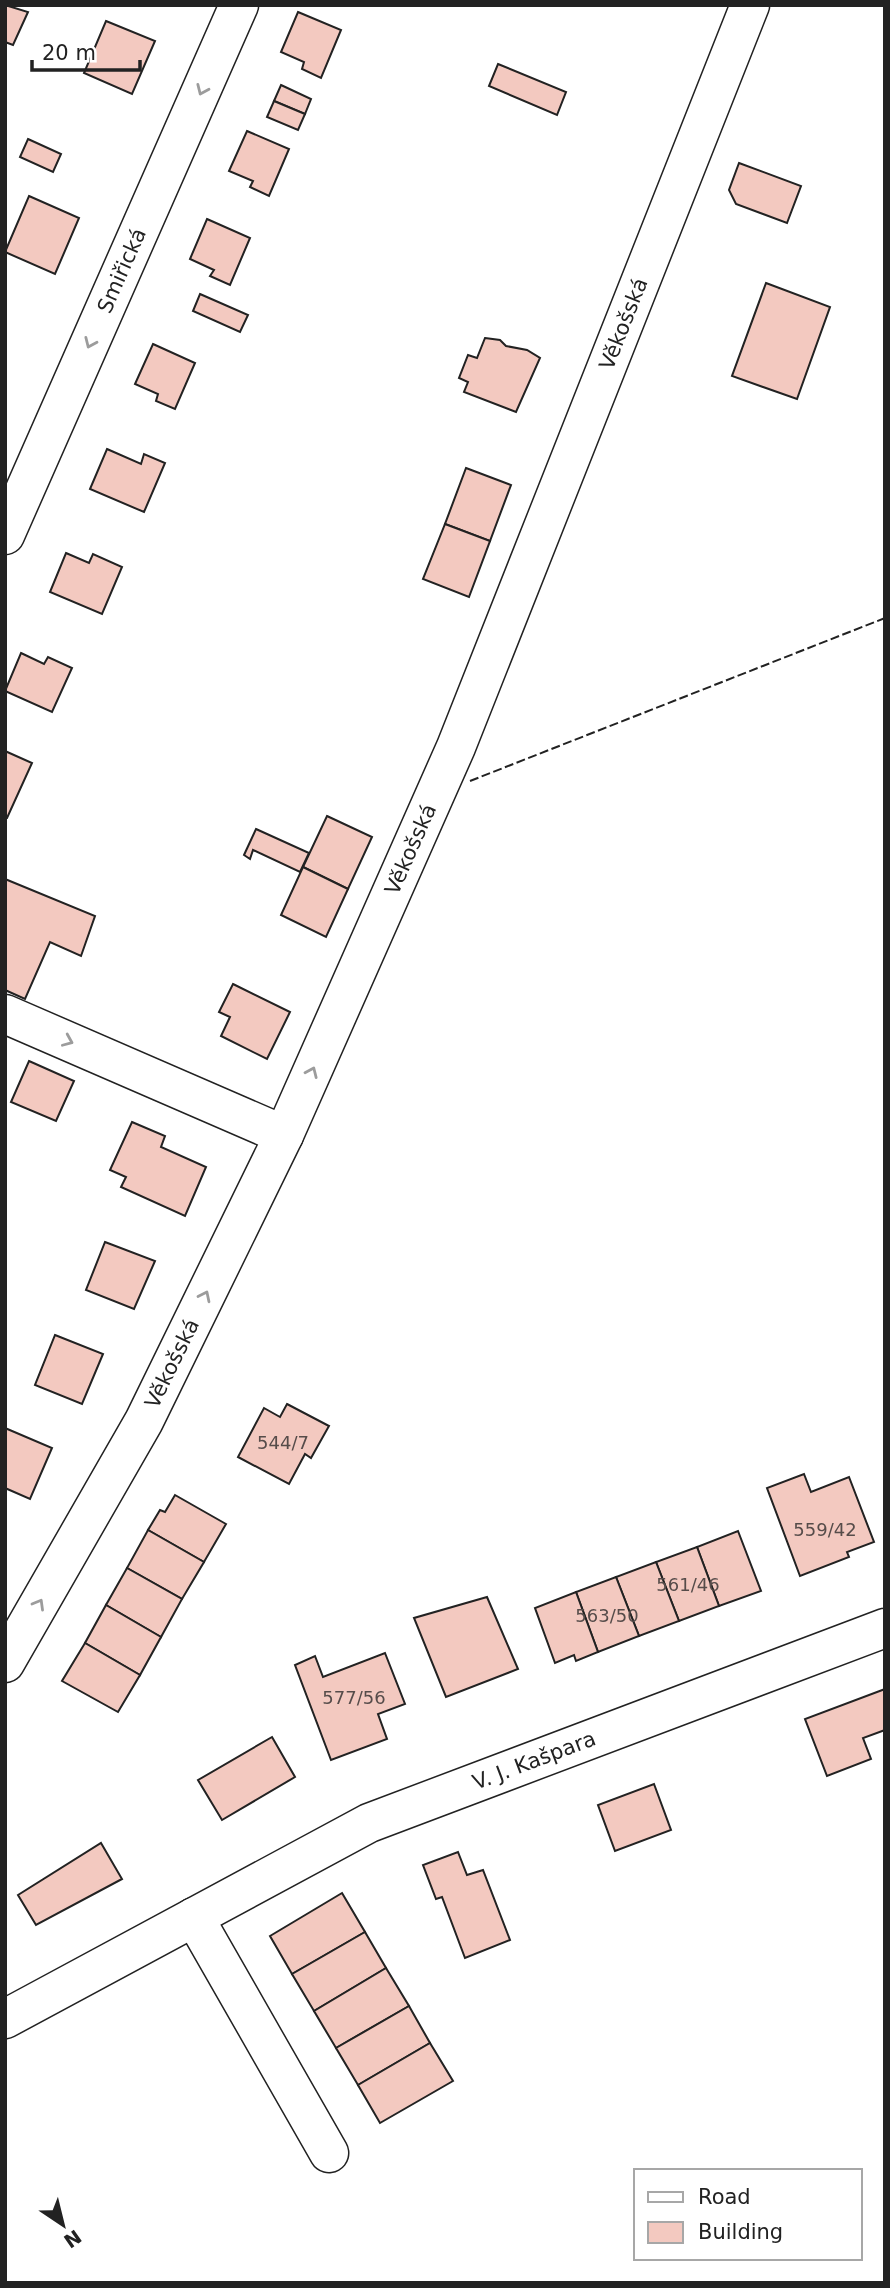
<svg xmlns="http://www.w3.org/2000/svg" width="890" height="2288" font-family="'DejaVu Sans',sans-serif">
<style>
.building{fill:#f3c9c0;stroke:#222;stroke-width:2}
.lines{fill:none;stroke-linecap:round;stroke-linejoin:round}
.minor-casing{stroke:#222;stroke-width:41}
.minor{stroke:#fff;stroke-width:38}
.fence{stroke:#222;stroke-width:2;stroke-dasharray:9 3.5;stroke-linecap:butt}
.oneway{stroke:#9c9c9c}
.labels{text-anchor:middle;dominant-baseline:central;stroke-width:5;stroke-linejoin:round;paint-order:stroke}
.number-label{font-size:18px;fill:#564c4a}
.street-label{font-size:21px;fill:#222;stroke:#fff}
</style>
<rect width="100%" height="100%" fill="#fff"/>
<g class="building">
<path d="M5,5L28,12L13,45L5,42Z"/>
<path d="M298,12L341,30L321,78L302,69L304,62L281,52Z"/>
<path d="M106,21L155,41L132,94L84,73Z"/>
<path d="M498,64L566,92L557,115L489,86Z"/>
<path d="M281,85L311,99L305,114L274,101Z"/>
<path d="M274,101L305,114L298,130L267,117Z"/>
<path d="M247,131L289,149L269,196L250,187L253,181L229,171Z"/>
<path d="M28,139L61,154L53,172L20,157Z"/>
<path d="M739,163L801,186L787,223L736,204L729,190Z"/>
<path d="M29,196L79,218L55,274L5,252Z"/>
<path d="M207,219L250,238L230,285L210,276L214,270L190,259Z"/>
<path d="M766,283L830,307L797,399L732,376Z"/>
<path d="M200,294L248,315L240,332L193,311Z"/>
<path d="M485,338L500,340L506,346L527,350L540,358L516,412L464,392L468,382L459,378L468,355L477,358Z"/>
<path d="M153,344L195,363L175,409L156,401L158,394L135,384Z"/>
<path d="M107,449L141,464L144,454L165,463L144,512L90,489Z"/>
<path d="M466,468L511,485L490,541L445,524Z"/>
<path d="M445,524L490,541L469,597L423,579Z"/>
<path d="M66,553L89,563L93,554L122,567L102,614L50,592Z"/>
<path d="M21,653L44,664L48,657L72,668L52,712L5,691Z"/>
<path d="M5,751L32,763L7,818H5Z"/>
<path d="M327,816L372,837L348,889L303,867Z"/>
<path d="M256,829L309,853L300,872L253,850L250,859L244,855Z"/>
<path d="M303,867L348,889L326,937L281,915Z"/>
<path d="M5,879L95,916L81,956L50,942L25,999L5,990Z"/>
<path d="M233,984L290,1012L267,1059L221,1036L230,1017L219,1012Z"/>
<path d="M29,1061L74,1081L56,1121L11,1102Z"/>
<path d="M132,1122L165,1136L161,1147L206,1167L185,1216L121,1187L126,1177L110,1170Z"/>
<path d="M105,1242L155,1261L134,1309L86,1290Z"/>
<path d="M55,1335L103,1354L82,1404L35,1385Z"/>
<path d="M287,1404L329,1426L311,1458L305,1454L289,1484L238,1457L264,1408L280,1417Z"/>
<path d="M5,1428L52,1448L30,1499L5,1488Z"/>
<path d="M804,1474L811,1492L849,1477L874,1542L847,1552L849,1557L800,1576L767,1488Z"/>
<path d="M175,1495L226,1524L204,1562L148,1530L160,1510L165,1512Z"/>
<path d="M148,1530L204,1562L182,1599L127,1568Z"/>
<path d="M738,1531L761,1591L719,1606L697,1547Z"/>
<path d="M697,1547L719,1606L679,1621L656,1562Z"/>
<path d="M656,1562L679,1621L639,1636L616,1577Z"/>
<path d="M127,1568L182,1599L161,1637L106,1605Z"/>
<path d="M616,1577L639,1636L598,1652L576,1592Z"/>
<path d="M576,1592L598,1652L576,1661L574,1655L555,1663L535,1608Z"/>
<path d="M487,1597L518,1669L446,1697L414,1618Z"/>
<path d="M106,1605L161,1637L140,1675L85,1643Z"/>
<path d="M85,1643L140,1675L118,1712L62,1681Z"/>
<path d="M385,1653L405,1704L378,1714L387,1739L331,1760L295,1665L315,1656L323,1677Z"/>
<path d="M885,1689V1730L863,1738L871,1759L827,1776L805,1719Z"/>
<path d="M272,1737L295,1777L222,1820L198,1780Z"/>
<path d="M654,1784L671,1830L615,1851L598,1805Z"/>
<path d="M101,1843L122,1879L36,1925L18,1895Z"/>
<path d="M458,1852L467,1875L483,1870L510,1940L465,1958L442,1897L436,1899L423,1865Z"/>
<path d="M342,1893L365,1932L292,1974L270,1936Z"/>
<path d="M365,1932L386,1968L314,2011L292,1974Z"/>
<path d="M386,1968L409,2006L336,2048L314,2011Z"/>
<path d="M409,2006L430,2043L358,2085L336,2048Z"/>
<path d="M430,2043L453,2081L380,2123L358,2085Z"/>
</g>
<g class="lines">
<defs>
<g id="minor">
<path id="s1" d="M5,535L239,5"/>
<path d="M5,1014L284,1135"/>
<path id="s2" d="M5,1663L144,1421L284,1135L456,747L750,5"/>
<path d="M194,1917L329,2153"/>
<path id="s3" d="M5,2019L369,1823L885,1628"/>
</g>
</defs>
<use href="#minor" class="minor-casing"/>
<use href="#minor" class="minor"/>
<path class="fence" d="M470,781L885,618"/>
</g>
<defs><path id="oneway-chevron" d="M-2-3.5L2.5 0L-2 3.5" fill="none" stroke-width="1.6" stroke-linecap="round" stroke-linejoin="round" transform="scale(1.75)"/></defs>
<g class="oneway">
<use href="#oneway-chevron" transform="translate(202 90) rotate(114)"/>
<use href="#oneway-chevron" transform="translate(90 343) rotate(114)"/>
<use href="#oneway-chevron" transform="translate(68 1041) rotate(23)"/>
<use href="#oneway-chevron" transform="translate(312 1072) rotate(-66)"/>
<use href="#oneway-chevron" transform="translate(205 1296) rotate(-64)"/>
<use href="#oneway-chevron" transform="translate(39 1604) rotate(-60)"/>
</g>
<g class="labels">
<g class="number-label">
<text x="283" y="1442">544/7</text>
<text x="825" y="1529">559/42</text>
<text x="688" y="1584">561/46</text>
<text x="607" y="1615">563/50</text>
<text x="354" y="1697">577/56</text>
</g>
<g class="street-label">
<text stroke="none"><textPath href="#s1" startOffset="289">Smiřická</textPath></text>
<text stroke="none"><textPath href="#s2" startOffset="1477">Věkošská</textPath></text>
<text stroke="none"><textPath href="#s2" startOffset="910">Věkošská</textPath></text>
<text stroke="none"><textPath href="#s2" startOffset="343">Věkošská</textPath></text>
<text stroke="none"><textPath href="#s3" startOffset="590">V. J. Kašpara</textPath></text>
</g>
</g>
<rect width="890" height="2288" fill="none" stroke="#222222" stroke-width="14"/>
<rect x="634" y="2169" width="228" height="91" fill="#ffffff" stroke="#a7a7a7" stroke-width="2"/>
<rect x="648" y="2192" width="35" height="10" fill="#ffffff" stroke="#a7a7a7" stroke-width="2"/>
<text x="698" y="2204" font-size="21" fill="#222222">Road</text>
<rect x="648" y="2222" width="35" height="21" fill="#f3c9c0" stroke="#a7a7a7" stroke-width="2"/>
<text x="698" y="2239" font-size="21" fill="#222222">Building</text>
<g transform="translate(63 2225) rotate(145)" stroke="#ffffff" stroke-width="5" paint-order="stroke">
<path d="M0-5L12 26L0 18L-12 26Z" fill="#222222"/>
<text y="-10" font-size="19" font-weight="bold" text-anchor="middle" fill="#222222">N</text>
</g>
<path d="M32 60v10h108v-10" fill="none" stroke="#222222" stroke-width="3.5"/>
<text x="42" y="60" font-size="21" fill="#222222" stroke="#ffffff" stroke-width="5" paint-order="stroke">20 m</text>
</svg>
